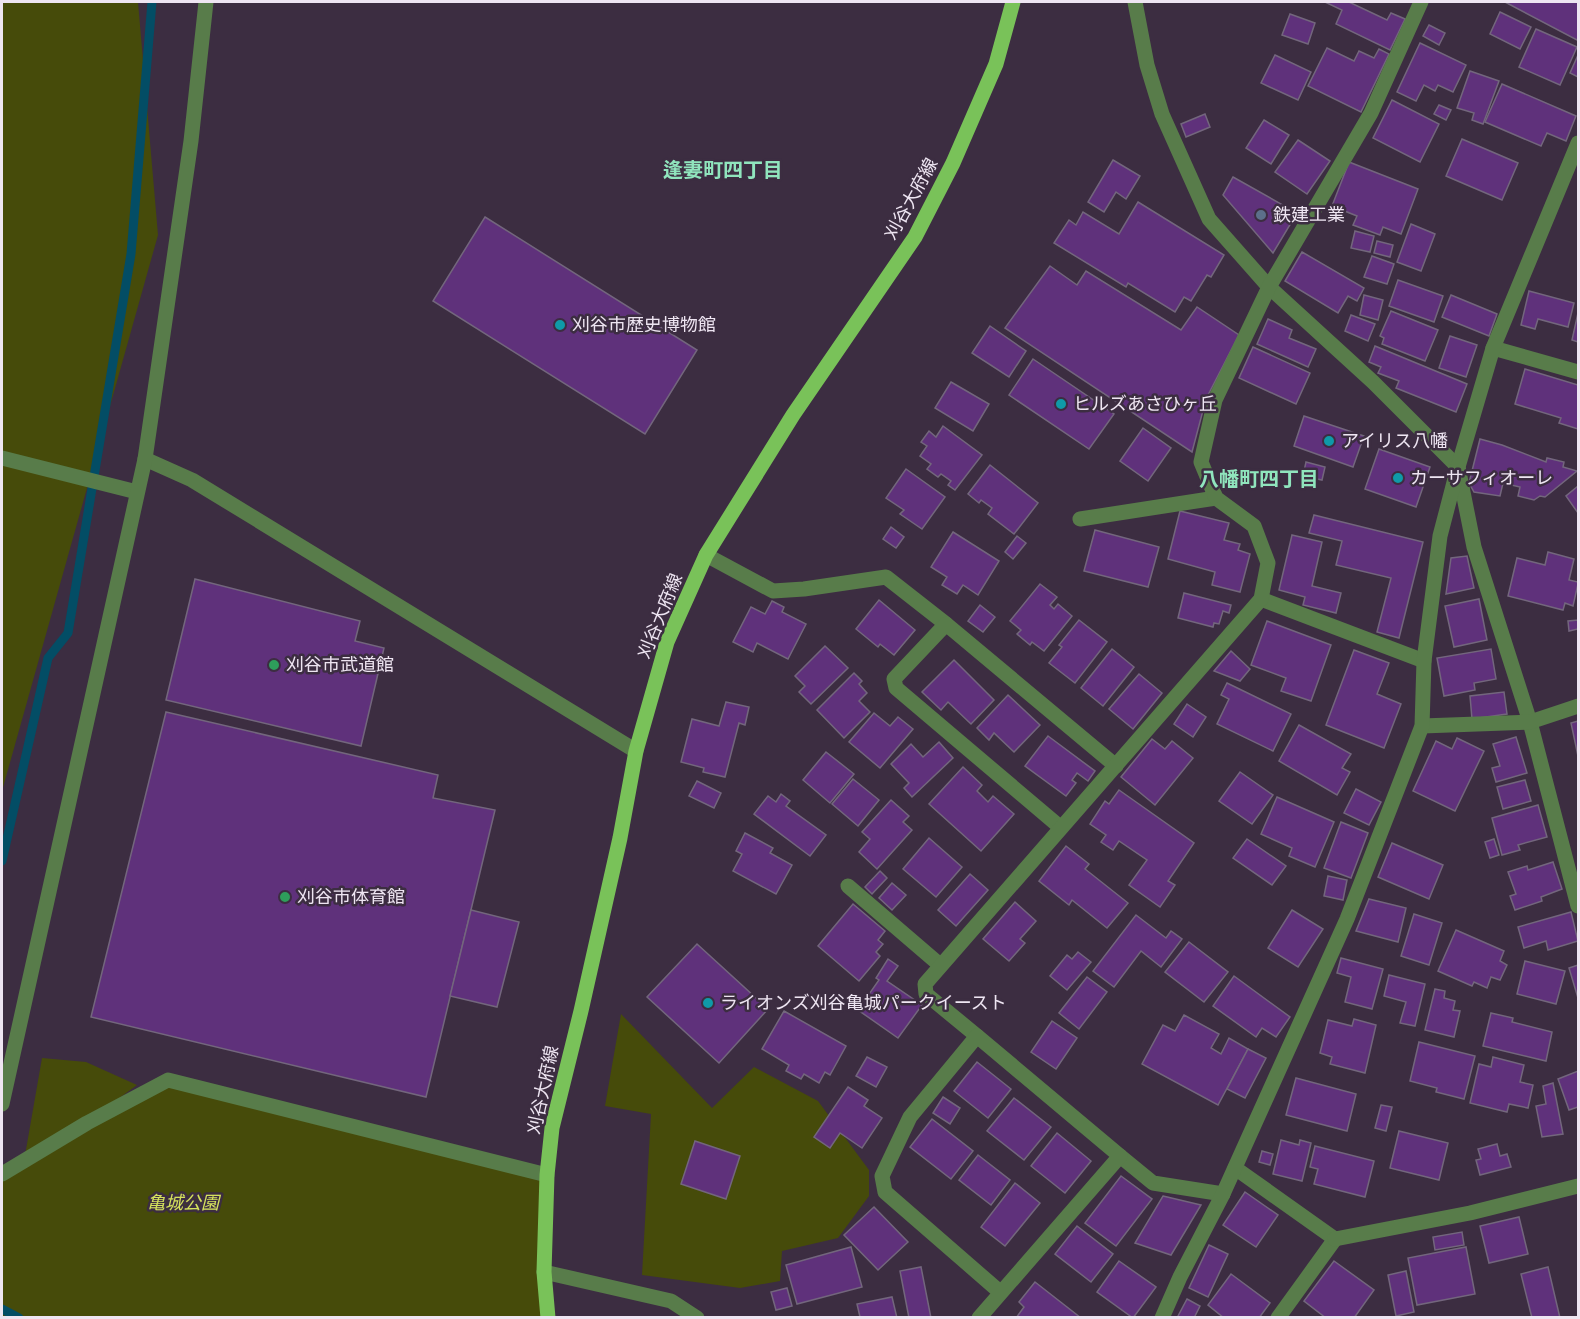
<svg xmlns="http://www.w3.org/2000/svg" width="1580" height="1319" font-family="Bitter,'Noto Sans JP',serif">
<style>
.green{fill:#464b0a}
.lines{fill:none;stroke-linecap:round;stroke-linejoin:round}
.stream{stroke:#034d65;stroke-width:9}
.building{fill:#5f317b;stroke:#73667d;stroke-width:1.5}
.minor{stroke:#587c4a;stroke-width:15}
.major{stroke:#79c259;stroke-width:15}
.service-dot{fill:#5c6f8a;stroke:#3c2d41;stroke-width:2}
.culture-dot{fill:#0f9aa8;stroke:#3c2d41;stroke-width:2}
.leisure-dot{fill:#2e9e5b;stroke:#3c2d41;stroke-width:2}
.labels{text-anchor:middle;dominant-baseline:central;stroke-width:5;stroke-linejoin:round;paint-order:stroke}
.street-label{font-size:18px;fill:#eee5f2;stroke:#3c2d41}
.poi-label{font-size:18px;fill:#eee5f2;stroke:#3c2d41;text-anchor:start}
.park-label{font-size:18px;font-style:italic;fill:#d4e15d;stroke:#3c2d41}
.neighbourhood-label{font-size:20px;font-weight:bold;fill:#90e5bd;stroke:#3c2d41}
</style>
<rect width="100%" height="100%" fill="#3c2d41"/>
<g class="green">
<path d="M2,2H138L158,235L2,791Z"/>
<path d="M621,1014L712,1108L754,1067L818,1101L869,1170V1196L838,1238L782,1251L780,1281L740,1288L642,1275L651,1114L605,1106Z"/>
<path d="M42,1058L86,1062L137,1085L91,1119L168,1080L547,1175L548,1317L2,1318V1174L24,1161Z"/>
</g>
<g class="lines">
<g class="stream">
<path d="M2,861L48,658L68,633L131,254L152,2"/>
<path d="M2,1309L19,1318"/>
</g>
</g>
<g class="building">
<path d="M1325,2H1349L1387,20L1391,13L1405,19L1390,50L1336,24L1342,10Z"/>
<path d="M1505,2H1578V38L1577,40Z"/>
<path d="M1500,12L1531,27L1520,49L1490,34Z"/>
<path d="M1290,14L1315,23L1308,44L1282,35Z"/>
<path d="M1429,25L1445,33L1439,45L1423,36Z"/>
<path d="M1536,29L1577,47L1560,85L1519,67Z"/>
<path d="M1420,43L1466,65L1453,92L1438,85L1435,91L1424,85L1416,101L1397,92Z"/>
<path d="M1327,48L1354,61L1359,51L1374,58L1379,49L1389,54L1361,112L1308,86Z"/>
<path d="M1275,55L1311,72L1298,100L1261,83Z"/>
<path d="M1578,55V77L1570,73Z"/>
<path d="M1470,71L1499,81L1483,124L1472,120L1474,113L1457,108Z"/>
<path d="M1502,84L1576,116L1566,141L1547,133L1541,146L1485,122Z"/>
<path d="M1392,100L1439,124L1420,162L1373,138Z"/>
<path d="M1439,105L1451,110L1446,120L1434,114Z"/>
<path d="M1205,114L1210,127L1186,137L1181,124Z"/>
<path d="M1264,120L1289,135L1271,164L1246,148Z"/>
<path d="M1462,139L1518,163L1502,200L1446,176Z"/>
<path d="M1298,140L1330,161L1307,194L1275,172Z"/>
<path d="M1113,160L1140,176L1126,199L1116,192L1104,212L1088,202Z"/>
<path d="M1349,162L1418,189L1401,234L1383,227L1380,235L1353,225L1357,216L1332,206Z"/>
<path d="M1233,177L1297,213L1273,253L1223,195Z"/>
<path d="M1138,202L1224,255L1211,277L1207,275L1191,301L1184,297L1175,312L1128,283L1126,287L1054,243L1069,220L1076,225L1083,212L1119,234Z"/>
<path d="M485,217L697,350L645,434L433,301Z"/>
<path d="M1411,224L1435,234L1421,271L1397,262Z"/>
<path d="M1355,231L1374,236L1370,252L1351,248Z"/>
<path d="M1377,241L1393,245L1390,257L1374,253Z"/>
<path d="M1302,252L1364,288L1357,301L1348,296L1338,313L1285,281Z"/>
<path d="M1372,256L1394,264L1387,284L1364,277Z"/>
<path d="M1050,266L1077,285L1086,271L1181,330L1197,307L1239,335L1206,399L1192,452L1005,328Z"/>
<path d="M1398,280L1443,296L1434,322L1389,306Z"/>
<path d="M1529,291L1574,303L1568,327L1538,319L1535,329L1521,325Z"/>
<path d="M1364,295L1383,300L1378,320L1360,315Z"/>
<path d="M1451,295L1497,314L1489,336L1442,317Z"/>
<path d="M1391,311L1438,330L1425,361L1382,344L1384,338L1380,336Z"/>
<path d="M1578,313V342L1572,340Z"/>
<path d="M1351,315L1375,324L1368,341L1345,331Z"/>
<path d="M1268,319L1292,330L1289,338L1316,349L1308,367L1257,344Z"/>
<path d="M990,326L1026,351L1009,377L972,353Z"/>
<path d="M1450,336L1477,345L1466,377L1439,368Z"/>
<path d="M1375,346L1467,384L1456,412L1396,388L1399,381L1378,373L1381,367L1369,362Z"/>
<path d="M1253,347L1310,373L1296,404L1239,378Z"/>
<path d="M1033,359L1114,414L1089,449L1009,395Z"/>
<path d="M1525,369L1578,385V429L1559,423L1561,418L1515,404Z"/>
<path d="M951,382L989,404L973,431L935,408Z"/>
<path d="M1304,416L1364,436L1353,467L1294,446Z"/>
<path d="M943,426L982,455L955,490L948,485L951,481L941,474L938,477L927,469L931,464L920,456L927,446L921,442L929,431L936,437Z"/>
<path d="M1143,428L1171,448L1148,481L1120,461Z"/>
<path d="M1480,439L1502,445L1546,462L1547,458L1564,462L1563,467L1577,471L1545,497L1540,496L1534,500L1518,496L1520,487L1503,483L1500,496L1474,492L1469,483Z"/>
<path d="M1379,449L1430,467L1416,507L1365,489Z"/>
<path d="M1306,462L1325,467L1322,480L1303,476Z"/>
<path d="M990,465L1038,503L1014,534L988,514L992,508L981,500L979,503L968,494Z"/>
<path d="M906,469L945,497L922,529L900,514L904,510L886,498Z"/>
<path d="M1578,486V513L1566,496Z"/>
<path d="M1180,511L1229,523L1224,540L1240,544L1238,550L1250,554L1240,592L1212,585L1215,572L1168,559Z"/>
<path d="M1314,515L1423,542L1399,638L1377,632L1391,578L1336,565L1342,541L1309,533Z"/>
<path d="M891,527L904,537L896,548L883,539Z"/>
<path d="M1095,530L1159,547L1148,587L1084,571Z"/>
<path d="M953,532L999,561L978,595L963,585L957,594L942,585L947,577L931,567Z"/>
<path d="M1292,535L1322,542L1312,586L1341,593L1336,613L1303,605L1305,597L1279,590Z"/>
<path d="M1017,536L1026,543L1013,559L1005,552Z"/>
<path d="M1548,552L1574,559L1569,580L1578,582V584L1573,606L1565,603L1563,610L1508,596L1517,558L1545,565Z"/>
<path d="M1467,556L1474,588L1446,594L1451,558Z"/>
<path d="M195,579L360,621L355,641L384,648L361,746L166,700Z"/>
<path d="M1040,584L1057,597L1050,605L1054,609L1058,604L1072,616L1044,651L1032,642L1030,645L1017,634L1021,630L1010,621Z"/>
<path d="M1184,593L1231,605L1229,613L1223,611L1219,624L1214,623L1213,627L1178,618Z"/>
<path d="M1479,599L1487,640L1454,647L1445,606Z"/>
<path d="M879,600L915,630L894,655L880,644L878,647L856,629Z"/>
<path d="M772,601L784,607L782,612L806,624L788,659L757,643L753,652L733,642L751,607L765,614Z"/>
<path d="M980,605L995,617L983,632L968,621Z"/>
<path d="M1079,620L1107,642L1075,683L1049,663L1062,647L1059,645Z"/>
<path d="M1578,620V629L1569,631L1568,621Z"/>
<path d="M1267,621L1331,645L1311,701L1281,691L1286,678L1251,665Z"/>
<path d="M825,646L848,668L811,704L799,692L805,686L795,676Z"/>
<path d="M1112,649L1134,667L1103,706L1081,688Z"/>
<path d="M1491,649L1496,679L1474,683L1475,690L1444,696L1437,658Z"/>
<path d="M1354,650L1389,663L1377,694L1401,704L1384,748L1326,725Z"/>
<path d="M1231,651L1250,669L1240,681L1214,671Z"/>
<path d="M954,660L994,700L971,724L948,702L941,710L922,692Z"/>
<path d="M854,673L862,681L859,684L867,693L859,701L870,712L844,738L817,710Z"/>
<path d="M1139,674L1162,693L1133,729L1109,709Z"/>
<path d="M1227,683L1291,714L1273,751L1217,724L1229,699L1221,695Z"/>
<path d="M1504,692L1507,714L1472,719L1470,696Z"/>
<path d="M1008,695L1040,725L1014,752L994,733L989,740L977,728Z"/>
<path d="M726,702L749,707L745,725L739,723L725,777L703,772L704,768L681,762L692,719L719,726Z"/>
<path d="M1187,704L1206,717L1193,737L1174,724Z"/>
<path d="M166,712L438,775L433,798L495,810L426,1097L91,1017Z"/>
<path d="M874,713L890,726L898,717L913,729L880,768L849,742Z"/>
<path d="M1578,721V756L1571,723Z"/>
<path d="M1299,725L1351,754L1342,768L1350,772L1337,795L1279,761Z"/>
<path d="M1048,736L1095,771L1088,781L1077,773L1072,780L1076,783L1066,796L1025,766Z"/>
<path d="M1516,737L1527,773L1496,782L1492,768L1500,766L1493,744Z"/>
<path d="M1457,738L1484,751L1455,811L1413,791L1436,741L1452,749Z"/>
<path d="M1152,739L1165,749L1172,741L1193,758L1155,805L1121,777Z"/>
<path d="M939,742L953,758L912,797L904,788L909,783L891,764L911,744L923,757Z"/>
<path d="M826,752L854,774L830,803L803,780Z"/>
<path d="M963,767L982,785L977,791L988,802L993,796L1014,814L981,851L929,804Z"/>
<path d="M1240,772L1273,795L1252,824L1219,801Z"/>
<path d="M853,779L879,800L858,826L832,804Z"/>
<path d="M1525,780L1531,801L1503,809L1497,787Z"/>
<path d="M697,781L721,793L714,808L689,796Z"/>
<path d="M1356,789L1381,802L1369,825L1344,813Z"/>
<path d="M1119,790L1194,843L1168,881L1175,885L1160,907L1129,885L1147,860L1119,841L1113,850L1101,842L1106,835L1090,824L1105,801L1109,804Z"/>
<path d="M781,794L790,801L786,806L826,835L810,856L754,814L768,796L776,802Z"/>
<path d="M1277,797L1334,822L1315,867L1289,856L1292,848L1261,834Z"/>
<path d="M891,800L909,816L903,822L912,830L877,869L859,852L870,839L862,832Z"/>
<path d="M1538,805L1547,837L1518,845L1520,850L1502,855L1492,818Z"/>
<path d="M1341,822L1368,833L1351,878L1324,868Z"/>
<path d="M745,833L773,848L770,853L792,865L776,894L733,871L742,854L736,851Z"/>
<path d="M929,838L962,867L936,897L903,869Z"/>
<path d="M1247,839L1286,866L1272,885L1233,858Z"/>
<path d="M1494,839L1499,855L1490,858L1485,842Z"/>
<path d="M1392,843L1443,865L1429,899L1378,877Z"/>
<path d="M1066,846L1089,864L1085,869L1128,903L1107,928L1072,900L1069,905L1039,881Z"/>
<path d="M1553,862L1562,889L1541,897L1542,901L1515,910L1510,896L1516,894L1508,872L1527,866L1528,870Z"/>
<path d="M880,871L887,878L872,894L865,887Z"/>
<path d="M970,874L988,890L956,926L938,910Z"/>
<path d="M1328,876L1347,880L1343,900L1324,896Z"/>
<path d="M892,883L906,895L892,910L879,898Z"/>
<path d="M1369,899L1406,908L1398,942L1356,931Z"/>
<path d="M1015,902L1036,921L1020,939L1025,943L1009,961L983,939Z"/>
<path d="M853,904L885,931L878,940L883,944L876,952L880,956L859,981L818,946Z"/>
<path d="M471,910L519,922L497,1007L450,996Z"/>
<path d="M1292,910L1323,929L1298,967L1268,948Z"/>
<path d="M1571,912L1578,941L1548,950L1546,941L1524,948L1518,927Z"/>
<path d="M1414,914L1442,923L1429,965L1401,956Z"/>
<path d="M1136,915L1166,938L1171,931L1182,939L1161,967L1141,951L1114,987L1093,971Z"/>
<path d="M1456,930L1504,951L1500,961L1507,965L1500,980L1491,977L1487,988L1474,982L1472,986L1438,971Z"/>
<path d="M1189,942L1228,972L1204,1002L1165,972Z"/>
<path d="M697,944L768,1009L719,1063L647,997Z"/>
<path d="M1078,952L1091,962L1067,990L1050,976L1067,955L1072,959Z"/>
<path d="M1341,958L1383,969L1372,1009L1345,1002L1351,977L1337,973Z"/>
<path d="M888,959L898,966L887,981L922,1005L898,1038L858,1010L879,980L876,978Z"/>
<path d="M1525,961L1565,971L1556,1004L1517,994Z"/>
<path d="M1578,965V998L1569,968Z"/>
<path d="M1389,975L1425,984L1415,1026L1400,1023L1406,1002L1384,996Z"/>
<path d="M1234,976L1290,1017L1276,1037L1262,1028L1256,1037L1213,1006Z"/>
<path d="M1087,977L1107,992L1079,1029L1059,1013Z"/>
<path d="M1435,989L1445,991L1444,998L1455,1001L1453,1010L1460,1011L1454,1037L1425,1030Z"/>
<path d="M784,1011L846,1046L830,1075L825,1072L819,1083L804,1074L801,1079L786,1071L789,1065L762,1049Z"/>
<path d="M1491,1013L1513,1018L1512,1022L1552,1032L1546,1061L1483,1046Z"/>
<path d="M1184,1015L1219,1034L1211,1048L1221,1054L1229,1038L1248,1049L1218,1105L1142,1064L1163,1025L1175,1031Z"/>
<path d="M1354,1019L1376,1025L1365,1073L1330,1064L1332,1057L1320,1053L1328,1020L1352,1026Z"/>
<path d="M1052,1021L1077,1038L1056,1069L1031,1052Z"/>
<path d="M1419,1042L1475,1056L1464,1099L1436,1092L1437,1088L1410,1081Z"/>
<path d="M1248,1049L1266,1058L1245,1098L1227,1089Z"/>
<path d="M867,1057L887,1067L876,1087L856,1076Z"/>
<path d="M1493,1057L1524,1065L1520,1082L1533,1085L1528,1108L1509,1104L1507,1112L1470,1103L1479,1064L1491,1067Z"/>
<path d="M977,1062L1011,1089L988,1118L954,1091Z"/>
<path d="M1578,1071V1107L1569,1110L1558,1079Z"/>
<path d="M1296,1078L1356,1094L1347,1131L1286,1115Z"/>
<path d="M1553,1083L1563,1134L1542,1137L1536,1106L1546,1104L1543,1086Z"/>
<path d="M848,1087L868,1100L864,1106L882,1118L862,1148L840,1133L830,1148L814,1137Z"/>
<path d="M943,1097L960,1108L950,1124L933,1113Z"/>
<path d="M1014,1098L1051,1127L1024,1160L987,1131Z"/>
<path d="M1381,1105L1392,1107L1386,1131L1375,1128Z"/>
<path d="M932,1119L973,1151L951,1179L910,1147Z"/>
<path d="M1399,1131L1448,1143L1439,1180L1390,1168Z"/>
<path d="M1057,1133L1091,1161L1065,1193L1031,1166Z"/>
<path d="M1281,1140L1299,1145L1300,1140L1311,1143L1302,1181L1273,1174Z"/>
<path d="M695,1141L740,1156L726,1199L681,1184Z"/>
<path d="M1497,1144L1500,1156L1507,1154L1511,1167L1480,1175L1476,1160L1481,1159L1478,1149Z"/>
<path d="M1315,1146L1374,1161L1365,1197L1314,1184L1318,1169L1310,1167Z"/>
<path d="M1262,1151L1273,1154L1270,1165L1259,1162Z"/>
<path d="M978,1155L1010,1180L991,1205L959,1180Z"/>
<path d="M1121,1176L1152,1199L1116,1246L1085,1223Z"/>
<path d="M1015,1183L1040,1203L1005,1246L981,1227Z"/>
<path d="M1245,1192L1278,1215L1256,1247L1223,1225Z"/>
<path d="M1163,1196L1201,1205L1171,1255L1135,1243Z"/>
<path d="M874,1207L908,1242L878,1270L844,1235Z"/>
<path d="M1519,1217L1528,1254L1489,1263L1480,1226Z"/>
<path d="M1077,1226L1113,1254L1091,1282L1055,1254Z"/>
<path d="M1462,1232L1464,1245L1435,1250L1433,1237Z"/>
<path d="M1209,1245L1228,1254L1208,1297L1189,1288Z"/>
<path d="M851,1247L862,1287L797,1304L786,1265Z"/>
<path d="M1466,1247L1475,1294L1417,1305L1408,1258Z"/>
<path d="M1119,1261L1156,1287L1133,1318L1097,1292Z"/>
<path d="M1334,1261L1374,1290L1354,1318H1326L1304,1301Z"/>
<path d="M921,1267L931,1318H909L900,1271Z"/>
<path d="M1548,1267L1560,1318H1532L1521,1274Z"/>
<path d="M1406,1271L1414,1312L1396,1316L1388,1275Z"/>
<path d="M1231,1274L1270,1303L1259,1318H1224L1208,1305Z"/>
<path d="M1035,1282L1081,1318H1016L1024,1307L1019,1302Z"/>
<path d="M787,1288L792,1306L776,1310L771,1292Z"/>
<path d="M892,1297L897,1318L860,1317L857,1304Z"/>
<path d="M1187,1299L1200,1306L1194,1318H1177Z"/>
</g>
<g class="lines">
<g class="minor">
<path d="M1135,2L1147,65L1162,114L1209,219L1269,287L1373,382L1458,467L1474,547L1530,722L1578,906"/>
<path d="M1493,348L1578,372"/>
<path d="M2,458L137,492"/>
<path d="M145,459L192,480L636,751"/>
<path d="M1080,519L1216,498"/>
<path d="M706,555L773,591L804,589L886,577L946,624"/>
<path d="M1261,599L1424,661"/>
<path d="M1422,726L1530,722L1578,706"/>
<path d="M1060,827L896,688L894,679L946,624L1116,766"/>
<path d="M848,886L940,965"/>
<path d="M977,1036L926,994L925,984L1261,599L1268,563L1254,526L1216,498L1201,462L1215,400L1269,287L1371,113L1421,2"/>
<path d="M2,1104L145,459L191,141L206,2"/>
<path d="M1120,1156L1153,1183L1223,1194"/>
<path d="M1235,1168L1335,1239L1278,1318"/>
<path d="M2,1174L87,1123L168,1080L547,1175"/>
<path d="M1335,1239L1470,1213L1578,1186"/>
<path d="M544,1272L671,1301L697,1318"/>
<path d="M979,1318L1120,1156L977,1036L910,1117L882,1176L885,1192L1000,1292"/>
<path d="M1162,1318L1180,1277L1223,1194L1347,919L1422,726L1424,661L1440,536L1458,467L1493,348L1578,143"/>
</g>
<path class="major" d="M548,1318L544,1272L547,1175L552,1128L581,1011L620,838L636,751L667,642L706,555L793,415L915,237L953,163L996,64L1013,2"/>
</g>
<circle class="service-dot" cx="1261" cy="215" r="6"/>
<g class="culture-dot">
<circle cx="560" cy="325" r="6"/>
<circle cx="1061" cy="404" r="6"/>
<circle cx="1329" cy="441" r="6"/>
<circle cx="1398" cy="478" r="6"/>
<circle cx="708" cy="1003" r="6"/>
</g>
<g class="leisure-dot">
<circle cx="274" cy="665" r="6"/>
<circle cx="285" cy="897" r="6"/>
</g>
<g class="labels">
<g class="street-label">
<text transform="translate(911 199) rotate(-61)">刈谷大府線</text>
<text transform="translate(660 616) rotate(-68)">刈谷大府線</text>
<text transform="translate(543 1090) rotate(-78)">刈谷大府線</text>
</g>
<g class="poi-label">
<text x="1273" y="215">鉄建工業</text>
<text x="572" y="325">刈谷市歴史博物館</text>
<text x="1073" y="404">ヒルズあさひヶ丘</text>
<text x="1341" y="441">アイリス八幡</text>
<text x="1410" y="478">カーサフィオーレ</text>
<text x="286" y="665">刈谷市武道館</text>
<text x="297" y="897">刈谷市体育館</text>
<text x="720" y="1003">ライオンズ刈谷亀城パークイースト</text>
</g>
<g class="park-label">
<text x="183" y="1203">亀城公園</text>
</g>
<g class="neighbourhood-label">
<text x="723" y="170">逢妻町四丁目</text>
<text x="1259" y="479">八幡町四丁目</text>
</g>
</g>
<rect width="1580" height="1319" fill="none" stroke="#eee5f2" stroke-width="6"/>
</svg>
